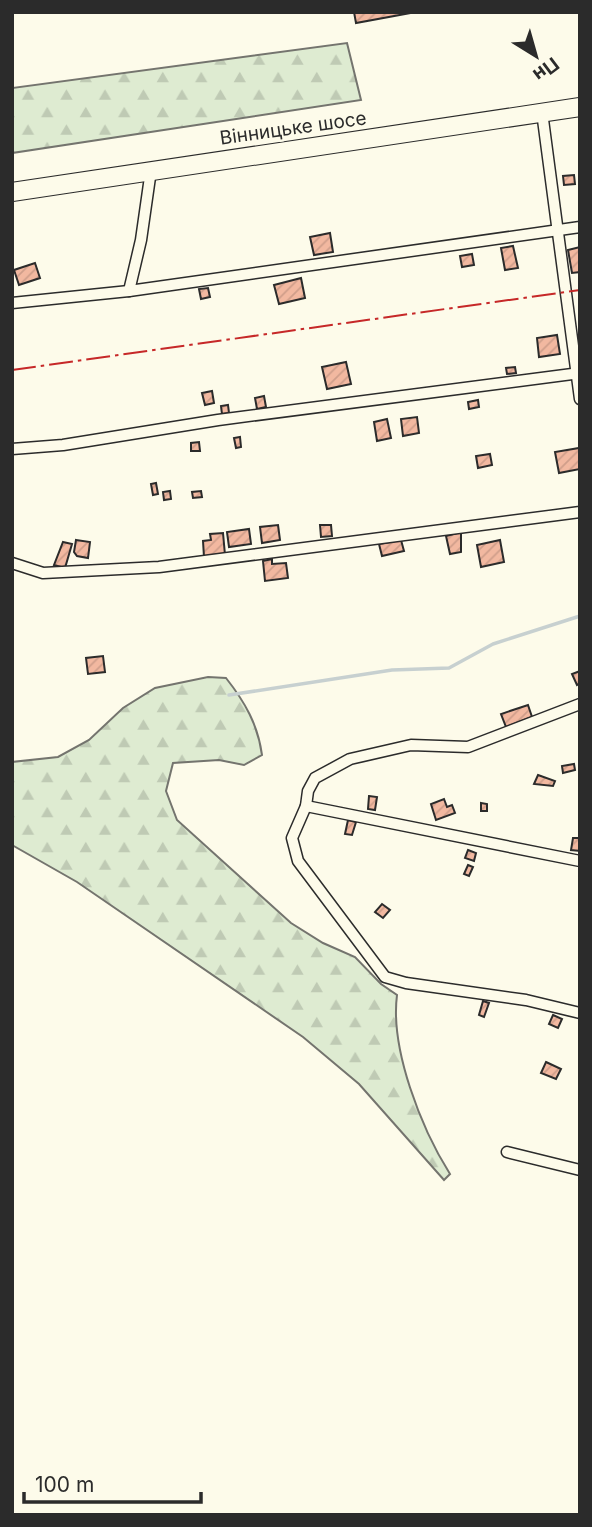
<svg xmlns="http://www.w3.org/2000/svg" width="592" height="1527" font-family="Inter,sans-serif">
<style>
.forest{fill:url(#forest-firs);stroke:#74746e;stroke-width:2}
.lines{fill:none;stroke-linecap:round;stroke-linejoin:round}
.stream{stroke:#c7d0d0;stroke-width:3.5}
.building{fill:url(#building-hatch);stroke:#2b2b2b;stroke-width:2}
.street-casing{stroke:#2b2b2b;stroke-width:13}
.primary-casing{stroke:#2b2b2b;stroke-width:20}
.street{stroke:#fdfbea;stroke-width:10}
.primary{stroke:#fdfbea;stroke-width:18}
.power{stroke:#c62828;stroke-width:2;stroke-dasharray:24 5 3.5 5;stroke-linecap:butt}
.labels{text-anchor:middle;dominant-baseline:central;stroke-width:5;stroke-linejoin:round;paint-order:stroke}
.street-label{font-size:19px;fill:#2b2b2b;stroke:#fdfbea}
</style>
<defs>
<pattern id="forest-firs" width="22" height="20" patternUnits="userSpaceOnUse" patternTransform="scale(1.75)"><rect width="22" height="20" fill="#deebd1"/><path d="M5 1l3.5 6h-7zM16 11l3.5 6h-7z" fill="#bfcab4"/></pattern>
<pattern id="building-hatch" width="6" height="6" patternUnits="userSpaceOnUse" patternTransform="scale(1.75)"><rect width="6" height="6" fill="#f2b8a0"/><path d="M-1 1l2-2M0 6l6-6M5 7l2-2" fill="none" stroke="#d09e8a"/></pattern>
</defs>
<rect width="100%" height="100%" fill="#fdfbea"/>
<g class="forest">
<path d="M347,43L361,100L12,153V88Z"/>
<path d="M208,677L226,678C245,702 258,725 262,755L244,765L219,760L173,763L166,791L177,820L291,923L323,943L355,957L381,984L397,995C390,1049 421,1128 450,1174L444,1180L359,1084L303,1037L77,882L12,845V762L58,757L89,740L123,708L155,688Z"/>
</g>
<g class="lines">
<path class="stream" d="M229,695L392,670L449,668L493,644L580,616"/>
</g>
<g class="building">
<path d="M354,12H416L356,23Z"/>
<path d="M574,175L575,184L564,185L563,176Z"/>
<path d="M330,233L333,252L314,255L310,237Z"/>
<path d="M513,246L518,268L505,270L501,248Z"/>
<path d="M580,247V272L572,273L568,250Z"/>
<path d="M472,254L474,265L462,267L460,256Z"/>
<path d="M35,263L40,278L19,285L14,270Z"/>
<path d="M301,278L305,298L279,304L274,285Z"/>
<path d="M208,288L210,297L201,299L199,289Z"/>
<path d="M557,335L560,354L539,357L537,338Z"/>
<path d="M346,362L351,384L327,389L322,367Z"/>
<path d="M515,367L516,373L507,374L506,368Z"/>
<path d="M212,391L214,403L205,405L202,393Z"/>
<path d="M264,396L266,407L257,409L255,398Z"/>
<path d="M478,400L479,407L469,409L468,402Z"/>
<path d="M228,405L229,413L222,414L221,406Z"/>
<path d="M417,417L419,433L403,436L401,419Z"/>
<path d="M387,419L391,438L377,441L374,422Z"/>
<path d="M240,437L241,447L236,448L234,438Z"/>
<path d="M199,442L200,451H191V443Z"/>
<path d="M579,448L580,469L559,473L555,452Z"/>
<path d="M490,454L492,465L478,468L476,456Z"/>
<path d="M156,483L158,494L153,495L151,484Z"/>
<path d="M170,491L171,499L164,500L163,492Z"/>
<path d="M201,491L202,497L193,498L192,492Z"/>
<path d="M278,525L280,540L262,543L260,527Z"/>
<path d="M320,525H331L332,536L321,537Z"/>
<path d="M249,529L251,544L229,547L227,532Z"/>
<path d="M461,532V552L450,554L446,536Z"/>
<path d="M223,533L225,555L204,557L203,541L211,540L210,534Z"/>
<path d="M76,540L90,542L88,558L77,556L74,552Z"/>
<path d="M401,540L404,551L382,556L379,544Z"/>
<path d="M500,540L504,562L481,567L477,545Z"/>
<path d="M63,542L72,544L65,568L54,565Z"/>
<path d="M272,559V564L286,563L288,578L265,581L263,561Z"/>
<path d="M103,656L105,672L88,674L86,658Z"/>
<path d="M580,671V683L577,685L572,674Z"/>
<path d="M528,705L532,717L506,727L501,714Z"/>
<path d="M574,764L575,770L563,773L562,766Z"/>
<path d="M538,775L555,781L553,786L534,784Z"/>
<path d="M369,796L377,797L375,810L368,809Z"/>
<path d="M444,799L447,807L452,805L455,813L436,820L431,804Z"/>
<path d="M481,803L487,804V811H481Z"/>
<path d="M348,820L356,822L352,835L345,834Z"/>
<path d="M573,838H580V851L571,850Z"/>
<path d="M468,850L476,853L474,861L465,858Z"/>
<path d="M468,865L473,867L469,876L464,874Z"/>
<path d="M382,904L390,910L383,918L375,912Z"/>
<path d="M483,1001L489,1003L484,1017L479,1015Z"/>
<path d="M553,1015L562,1019L558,1028L549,1024Z"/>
<path d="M546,1062L561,1069L556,1079L541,1073Z"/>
</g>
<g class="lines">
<defs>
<g id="street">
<path d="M542,112L580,399"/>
<path d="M129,291L141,240L151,170"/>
<path d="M12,303L129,291L580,227"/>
<path d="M12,449L63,445L218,420L580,373"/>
<path d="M12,563L43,573L159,567L580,512"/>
<path d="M580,704L468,747L411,745L350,759L315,778L308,791L306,806L580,861"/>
<path d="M306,806L292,838L298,861L385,977L406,983L526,1000L580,1013"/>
<path d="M507,1152L580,1170"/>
</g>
<path id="primary" d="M12,192L580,107"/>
</defs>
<use href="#street" class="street-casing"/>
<use href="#primary" class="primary-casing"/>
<use href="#street" class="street"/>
<use href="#primary" class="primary"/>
<path class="power" d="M12,370L580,290"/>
</g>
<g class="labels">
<g class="street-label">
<text transform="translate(293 128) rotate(-8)">Вінницьке шосе</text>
</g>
</g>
<rect width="592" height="1527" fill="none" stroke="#2b2b2b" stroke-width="28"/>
<g transform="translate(536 56) rotate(143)" stroke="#fdfbea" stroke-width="5" paint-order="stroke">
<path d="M0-5L12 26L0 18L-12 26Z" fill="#2b2b2b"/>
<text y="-10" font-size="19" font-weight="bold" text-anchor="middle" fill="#2b2b2b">Пн</text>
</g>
<path d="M24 1492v10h177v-10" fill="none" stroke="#2b2b2b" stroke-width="3.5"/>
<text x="35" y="1492" font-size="21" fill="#2b2b2b" stroke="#fdfbea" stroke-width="5" paint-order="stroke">100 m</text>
</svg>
